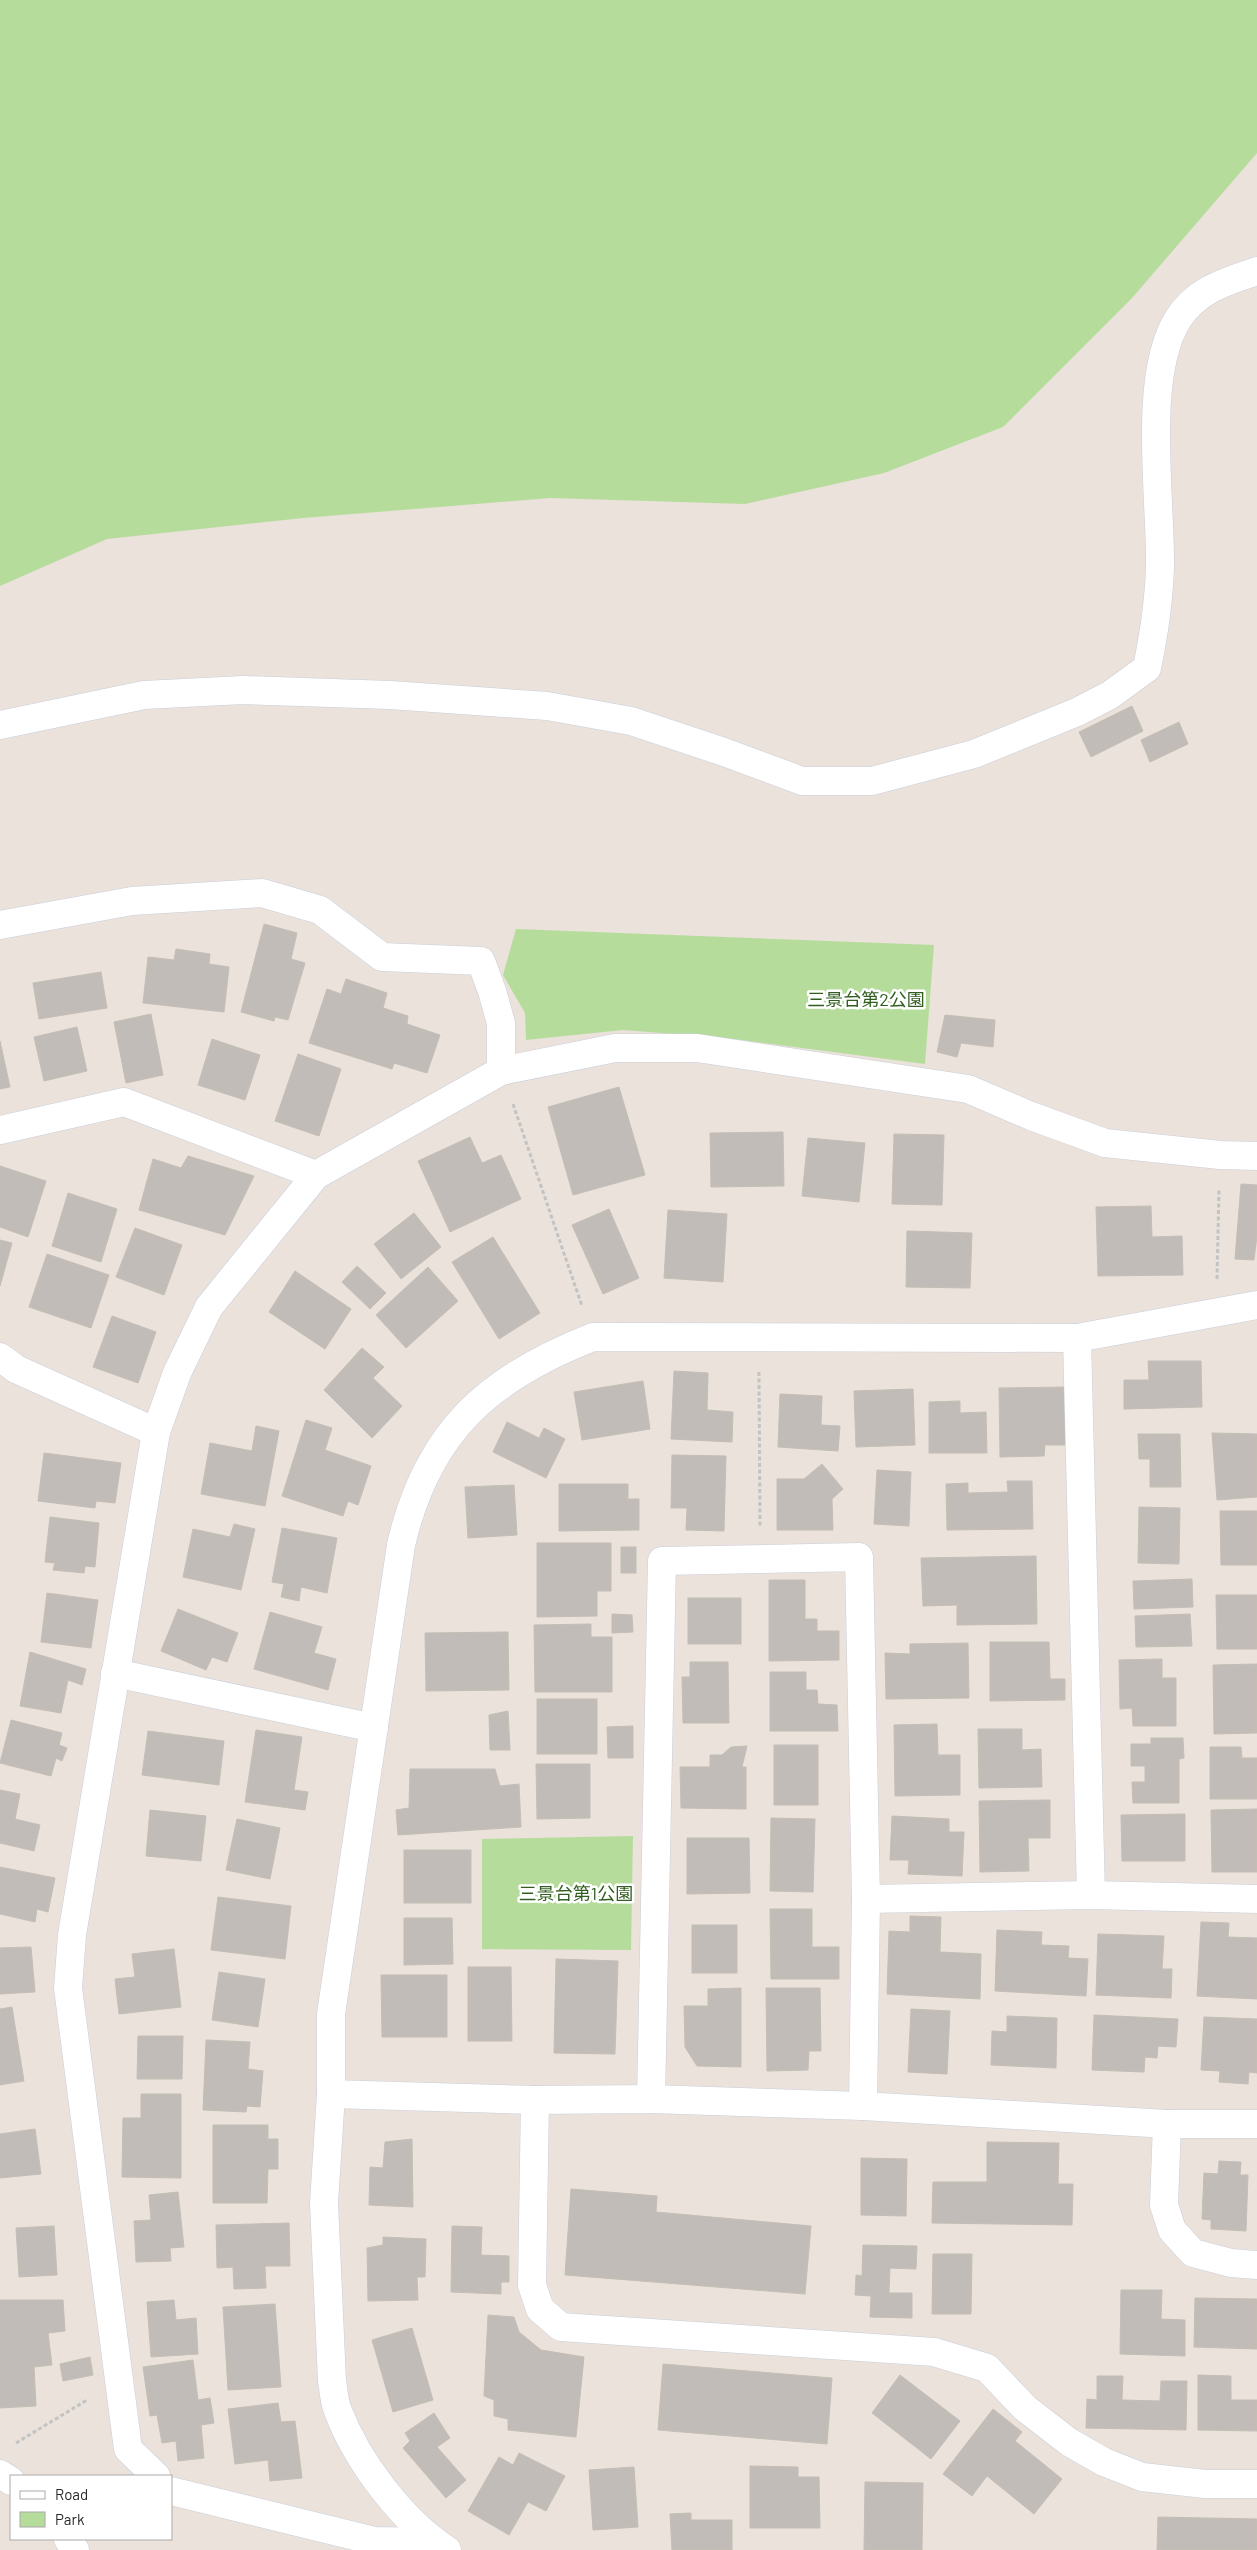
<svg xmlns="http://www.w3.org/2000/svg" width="1257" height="2550" font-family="Barlow,'Noto Sans JP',sans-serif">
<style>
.green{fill:#b6dc9c}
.building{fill:#c2bcb8;stroke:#c4beb5}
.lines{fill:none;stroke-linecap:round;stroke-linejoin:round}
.minor-casing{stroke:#caced9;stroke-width:29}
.tertiary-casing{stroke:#caced9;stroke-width:29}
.path{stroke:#c3c3c3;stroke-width:3;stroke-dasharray:4 2.5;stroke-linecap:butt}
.minor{stroke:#fff;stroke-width:28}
.tertiary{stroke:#fff;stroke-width:28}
.labels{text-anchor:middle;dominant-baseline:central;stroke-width:5;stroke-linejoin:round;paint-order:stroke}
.park-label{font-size:18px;fill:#315e20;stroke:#fff}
</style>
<rect width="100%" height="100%" fill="#eae2db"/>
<g class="green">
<path d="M0,0H1257V153L1132,298L1003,427L884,473L745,504L550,498L303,518L107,539L0,586Z"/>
<path d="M516,929L934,945L925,1064L725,1038L623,1030L526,1040L525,1013L503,975Z"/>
<path d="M633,1836L631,1950L482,1949V1839Z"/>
</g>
<g class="building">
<path d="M1132,706L1143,731L1091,757L1079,732Z"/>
<path d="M1179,722L1188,744L1150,762L1141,740Z"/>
<path d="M264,924L297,933L291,959L305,963L288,1020L275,1017L274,1021L241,1012Z"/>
<path d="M176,949L210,954L209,964L229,967L224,1012L143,1003L148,957L174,960Z"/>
<path d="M101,972L107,1008L39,1019L33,983Z"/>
<path d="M346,979L387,993L383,1008L408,1016L407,1024L440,1035L427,1073L394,1063L392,1069L309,1043L327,989L341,994Z"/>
<path d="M151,1014L163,1075L126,1083L114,1022Z"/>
<path d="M945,1015L995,1020L993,1047L961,1043L957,1057L937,1052Z"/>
<path d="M77,1027L87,1071L44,1081L34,1037Z"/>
<path d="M212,1039L260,1055L245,1100L198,1085Z"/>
<path d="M0,1041L10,1087L0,1089Z"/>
<path d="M298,1054L341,1069L319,1136L275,1121Z"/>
<path d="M619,1087L645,1175L573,1195L548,1107Z"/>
<path d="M783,1132L784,1186L711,1187L710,1133Z"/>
<path d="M894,1134L944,1135L942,1205L892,1204Z"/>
<path d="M470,1137L482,1163L501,1155L521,1199L450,1232L418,1161Z"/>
<path d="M808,1138L865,1143L859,1202L802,1196Z"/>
<path d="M188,1156L254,1176L225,1235L139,1210L153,1159L181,1168Z"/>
<path d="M0,1166L46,1181L28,1237L0,1227Z"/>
<path d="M1241,1184L1257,1185V1236L1254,1260L1235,1259Z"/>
<path d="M68,1193L117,1209L101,1262L52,1246Z"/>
<path d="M1151,1206L1152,1237L1182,1236L1183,1275L1098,1276L1096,1207Z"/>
<path d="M609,1209L639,1278L603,1294L572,1225Z"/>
<path d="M668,1210L727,1214L723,1282L664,1278Z"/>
<path d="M414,1213L441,1247L401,1279L374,1244Z"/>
<path d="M135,1228L182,1245L164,1295L116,1277Z"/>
<path d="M907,1231L972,1233L970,1288L906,1287Z"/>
<path d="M493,1237L540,1313L499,1339L452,1262Z"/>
<path d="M0,1240L12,1243L0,1286Z"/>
<path d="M47,1254L109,1275L91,1328L29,1307Z"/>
<path d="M357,1266L386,1293L370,1309L342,1282Z"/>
<path d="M428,1267L458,1301L406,1348L376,1315Z"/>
<path d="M295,1271L351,1309L325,1349L269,1312Z"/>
<path d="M112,1316L156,1332L138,1383L93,1367Z"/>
<path d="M362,1348L384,1367L373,1378L402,1406L372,1438L324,1390Z"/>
<path d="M1148,1361H1201L1202,1407L1124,1409V1380H1149Z"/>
<path d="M674,1371L708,1373L707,1410L733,1412L732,1442L671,1439Z"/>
<path d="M643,1381L650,1429L582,1440L574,1392Z"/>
<path d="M1068,1387L1069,1445H1045L1044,1456L1000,1457L999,1388Z"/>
<path d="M913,1389L915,1445L856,1447L854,1391Z"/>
<path d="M780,1394L822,1396L821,1425L840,1426L838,1451L778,1447Z"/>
<path d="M960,1401V1413L986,1412L987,1453H929V1402Z"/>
<path d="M306,1420L332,1428L325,1450L371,1466L358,1505L348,1501L343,1516L282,1496Z"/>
<path d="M507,1422L539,1438L544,1428L565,1439L546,1478L493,1452Z"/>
<path d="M256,1426L279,1431L265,1506L201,1494L210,1443L252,1451Z"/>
<path d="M1212,1433L1257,1434V1497L1217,1500Z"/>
<path d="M1138,1434H1180L1181,1487H1150V1459H1139Z"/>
<path d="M44,1453L121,1463L115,1503L96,1501L95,1508L38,1501Z"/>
<path d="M672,1455L726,1456L724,1531L686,1530L687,1508H671Z"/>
<path d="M822,1464L843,1489L832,1499L833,1530H777V1479H804Z"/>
<path d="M877,1470L911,1472L909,1526L874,1524Z"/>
<path d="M1007,1481H1032L1033,1529L947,1530L946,1484L968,1483V1493L1008,1492Z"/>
<path d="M559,1484H628V1499H639V1530L559,1531Z"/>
<path d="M514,1485L517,1535L468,1538L465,1487Z"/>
<path d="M1139,1507L1180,1508L1179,1564L1138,1563Z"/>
<path d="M1220,1511H1257V1565H1221Z"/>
<path d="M50,1517L99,1523L95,1567L85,1566L84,1573L53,1570L55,1563L45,1562Z"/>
<path d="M234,1524L255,1529L241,1590L183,1577L193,1529L230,1537Z"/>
<path d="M282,1528L337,1538L327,1593L301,1587L299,1601L281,1597L284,1584L272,1582Z"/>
<path d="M537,1543H611V1591H597V1616L537,1617Z"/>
<rect x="621" y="1547" width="15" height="26"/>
<path d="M1036,1556L1037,1624L957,1625V1605L923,1606L921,1558Z"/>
<path d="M1192,1579L1193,1607L1134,1609L1133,1581Z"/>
<path d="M769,1580H805V1619H817V1631H839V1660L769,1661Z"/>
<path d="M47,1593L98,1600L91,1648L41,1642Z"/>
<path d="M1216,1595H1257V1649H1217Z"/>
<rect x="688" y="1598" width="53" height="46"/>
<path d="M178,1609L238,1633L227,1662L212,1657L206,1670L161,1651Z"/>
<path d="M270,1612L322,1627L314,1653L336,1659L328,1690L254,1669Z"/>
<path d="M612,1614L632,1615L633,1632L612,1633Z"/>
<path d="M1190,1614L1192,1646L1136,1647L1135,1616Z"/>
<path d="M591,1624V1637H612V1692H535L534,1625Z"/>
<path d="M508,1632L509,1690L426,1691L425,1633Z"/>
<path d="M990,1642H1049L1050,1679H1065V1700L990,1701Z"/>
<path d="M968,1643L969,1698L886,1699L885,1653L910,1654V1644Z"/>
<path d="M30,1652L86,1669L82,1685L68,1680L61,1713L20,1706Z"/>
<path d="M1162,1659V1678H1176V1726H1133L1132,1708L1120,1709L1119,1660Z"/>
<path d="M690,1662H728L729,1723H683L682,1677H690Z"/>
<path d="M1257,1664V1733L1214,1734L1213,1665Z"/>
<path d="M770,1672H806V1690H817L818,1704L837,1705L838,1731H770Z"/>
<rect x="537" y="1699" width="60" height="55"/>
<path d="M508,1711L510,1750H490L489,1715Z"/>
<path d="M11,1720L62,1733L59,1745L67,1748L62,1761L56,1758L51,1776L0,1763Z"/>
<path d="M937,1724L938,1755H960V1795L895,1796L894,1725Z"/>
<path d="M633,1726V1758H608L607,1727Z"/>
<path d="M978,1729H1022V1750L1041,1749L1042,1787L979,1788Z"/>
<path d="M256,1730L302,1737L294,1790L308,1792L305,1810L245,1802Z"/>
<path d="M148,1731L224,1741L219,1785L142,1775Z"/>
<path d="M1151,1738H1183L1184,1758L1179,1759V1803H1133L1132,1782H1145V1766H1131V1744H1151Z"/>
<rect x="774" y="1745" width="44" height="60"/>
<path d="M747,1746L742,1767H746V1809L681,1808L680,1767H710V1755H722L731,1747Z"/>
<path d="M1210,1747H1241L1242,1758H1257V1799H1210Z"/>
<path d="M536,1764H590V1818L537,1819Z"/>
<path d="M410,1769H495L500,1786L519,1784L521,1827L398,1835L396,1810L409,1808Z"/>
<path d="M0,1790L20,1794L15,1819L40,1825L34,1851L0,1843Z"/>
<path d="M1050,1800V1838H1028L1029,1871L980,1872L979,1801Z"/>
<path d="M1257,1809V1872H1212L1211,1810Z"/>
<path d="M150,1810L206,1816L201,1861L146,1856Z"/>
<path d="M1185,1814V1861H1122L1121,1815Z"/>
<path d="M892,1816L949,1819V1832H964L962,1876L908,1874L909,1860H890Z"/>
<path d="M771,1818L815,1819L813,1892L770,1891Z"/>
<path d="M237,1819L280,1828L270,1879L226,1870Z"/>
<path d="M687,1838H749L750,1893L687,1894Z"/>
<rect x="404" y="1850" width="67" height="53"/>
<path d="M0,1867L55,1878L48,1912L37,1909L35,1922L0,1914Z"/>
<path d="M218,1897L291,1906L285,1959L211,1950Z"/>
<path d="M770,1909H812V1947H839V1979H771Z"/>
<path d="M910,1916L941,1917L940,1952L981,1954L980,1999L887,1994L889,1931L910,1932Z"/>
<path d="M404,1918H452L453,1964L404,1965Z"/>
<path d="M1201,1922L1229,1923L1228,1937L1257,1938V1999L1197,1996Z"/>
<rect x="692" y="1925" width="45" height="48"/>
<path d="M997,1930L1042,1932L1041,1945L1069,1946L1068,1958L1088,1959L1086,1996L995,1991Z"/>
<path d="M1098,1934L1164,1936L1162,1969H1172L1171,1998L1096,1995Z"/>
<path d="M31,1947L35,1992L0,1994V1948Z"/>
<path d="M174,1949L181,2007L119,2014L115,1979L135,1977L132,1954Z"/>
<path d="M556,1959L618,1961L615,2054L554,2053Z"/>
<path d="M468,1967H511L512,2041H468Z"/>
<path d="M219,1972L265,1979L258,2027L212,2020Z"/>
<path d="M381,1975H447V2037H382Z"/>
<path d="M741,1988V2067L697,2066L685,2047L684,2006H708V1989Z"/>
<path d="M766,1988H820L821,2051H809L808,2070L767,2071Z"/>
<path d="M12,2007L24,2081L0,2085V2009Z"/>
<path d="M911,2009L950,2011L947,2074L908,2072Z"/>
<path d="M1094,2015L1178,2019L1176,2047L1158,2046L1157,2058L1145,2057L1144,2072L1092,2070Z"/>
<path d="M1007,2016L1057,2018L1056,2068L991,2065L992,2031L1007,2032Z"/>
<path d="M1204,2017L1257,2019V2073L1249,2072L1248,2084L1219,2082L1220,2071L1201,2070Z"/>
<path d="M138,2036H183L182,2079H137Z"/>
<path d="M206,2040L250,2042L248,2069L263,2071L260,2107L247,2106L246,2112L203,2110Z"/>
<path d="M141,2094H181V2178L122,2177L123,2118H141Z"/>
<path d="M213,2125H268V2139H278V2169H268L267,2203H213Z"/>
<path d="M35,2129L41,2174L0,2178V2134Z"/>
<path d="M412,2139L413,2207L369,2205L370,2167L383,2168L385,2142Z"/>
<path d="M987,2142L1059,2143L1058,2184H1073L1072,2225L932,2223L933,2182H987Z"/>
<path d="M861,2158L907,2159L906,2216L861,2215Z"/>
<path d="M1219,2161L1241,2162L1240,2175H1248L1246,2231L1211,2229V2220L1202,2219L1204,2173L1218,2174Z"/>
<path d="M571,2189L657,2196L656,2212L811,2226L805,2294L565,2275Z"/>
<path d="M178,2192L184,2247L170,2248L171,2261L136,2262L134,2221L151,2220L149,2195Z"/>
<path d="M289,2223L290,2266H265L266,2288L234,2289L233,2267L217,2268L216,2225Z"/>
<path d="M54,2226L57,2275L19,2277L16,2228Z"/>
<path d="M452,2226L482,2227L481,2255L509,2256V2282H501V2294L451,2292Z"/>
<path d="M383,2237L426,2239L425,2277H417L418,2300L368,2301L367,2248L383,2245Z"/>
<path d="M863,2245L917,2246L916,2269L890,2268L889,2293H912V2318L870,2317L871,2296L855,2295L856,2275L862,2276Z"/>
<path d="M933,2254H972L971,2314H932Z"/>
<path d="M1121,2290H1162L1161,2319L1185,2320V2356L1120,2354Z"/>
<path d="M1195,2298L1257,2299V2349L1194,2347Z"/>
<path d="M0,2300H63L65,2331L48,2333L52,2365L34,2367L36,2406L0,2408Z"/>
<path d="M174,2300L176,2320L196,2318L198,2354L151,2357L147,2302Z"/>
<path d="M275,2304L281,2387L228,2390L223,2307Z"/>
<path d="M488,2315L514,2317L519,2332L541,2350L584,2357L576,2437L508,2430V2419L494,2416V2400L484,2396Z"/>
<path d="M412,2328L433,2400L393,2412L372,2340Z"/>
<path d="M90,2357L93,2375L63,2381L60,2364Z"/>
<path d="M193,2360L198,2400L210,2398L214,2423L201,2425L204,2458L178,2461L176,2441L162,2443L157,2415L150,2416L143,2367Z"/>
<path d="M663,2364L832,2378L827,2444L658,2430Z"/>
<path d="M900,2375L960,2421L931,2459L872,2413Z"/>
<path d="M1198,2375L1231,2376V2400H1257V2431L1198,2430Z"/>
<path d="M1097,2376H1123L1122,2400L1160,2401L1161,2381H1187L1186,2430L1086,2428L1087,2399L1097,2400Z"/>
<path d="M278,2403L281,2422L295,2421L302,2478L270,2481L268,2460L235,2464L228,2409Z"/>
<path d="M993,2409L1022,2432L1015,2441L1062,2479L1034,2514L987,2476L972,2496L943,2474Z"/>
<path d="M434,2413L450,2438L437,2447L466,2480L446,2498L403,2448L410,2441L405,2433Z"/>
<path d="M519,2453L565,2476L546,2511L528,2502L509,2535L468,2511L499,2457L513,2465Z"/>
<path d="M750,2466L798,2467V2477H819L820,2528H750Z"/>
<path d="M634,2467L638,2527L593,2530L589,2470Z"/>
<path d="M865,2482L923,2483L922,2550H864Z"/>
<path d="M691,2513V2520H732V2550H672L670,2514Z"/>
<path d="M1158,2517L1257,2519V2550H1157Z"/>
</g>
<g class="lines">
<defs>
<g id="minor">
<path d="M0,725L144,695L243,690L390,695L547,706L631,721L724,752L802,781H872L974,754L1077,712L1110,695L1147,668C1154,634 1159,601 1160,566C1161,498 1142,376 1178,319C1197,289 1226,282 1257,271"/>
<path d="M0,925L132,901L262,893L320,910L382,957L481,961L492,991L501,1023V1071"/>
<path d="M0,1130L124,1102L316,1175"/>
<path d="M1077,1338L1091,1895"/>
<path d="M0,1357L16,1369L156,1432"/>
<path d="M115,1673L374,1728"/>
<path d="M866,1899L1091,1895L1257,1899"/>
<path d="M651,2099L662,1561L859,1557L866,1899L863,2106"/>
<path d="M535,2100L532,2285L540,2309L561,2327L934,2352L987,2368L1025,2408L1069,2442L1104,2462L1142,2477L1205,2484H1257"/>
<path d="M1167,2124L1164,2205L1172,2230L1193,2253L1231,2263L1257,2265"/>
<path d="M156,2476L128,2449L68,1988L72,1935L156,1432L177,1373L209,1307L316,1175L501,1071L615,1048H697L968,1089L1031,1116L1105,1143L1220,1155L1257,1156"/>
<path d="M171,2491L375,2541L434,2542"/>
</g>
<g id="tertiary">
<path d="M331,2094L535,2100L651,2099L863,2106L1167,2124H1257"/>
<path d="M0,2474L11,2481"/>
<path d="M68,2539L75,2550"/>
<path d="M447,2550C402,2521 357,2461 338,2411C334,2402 334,2391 332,2381L324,2203L331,2094V2014L401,1545C427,1432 488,1378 593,1337L1077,1338L1257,1305"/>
</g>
</defs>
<use href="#minor" class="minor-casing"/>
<use href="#tertiary" class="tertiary-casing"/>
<g class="path">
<path d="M513,1104L582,1306"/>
<path d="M1217,1279L1219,1188"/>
<path d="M759,1372L760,1526"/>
<path d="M16,2443L87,2400"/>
</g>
<use href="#minor" class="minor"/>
<use href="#tertiary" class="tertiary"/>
</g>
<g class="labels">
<g class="park-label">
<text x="866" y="999">三景台第2公園</text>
<text x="576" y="1893">三景台第1公園</text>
</g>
</g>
<rect x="10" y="2475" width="162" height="65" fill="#ffffff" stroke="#a9a9a9"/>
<rect x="20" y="2491" width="25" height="8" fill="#ffffff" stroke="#a9a9a9"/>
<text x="55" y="2500" font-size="15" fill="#282828">Road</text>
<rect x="20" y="2512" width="25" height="15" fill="#b6dc9c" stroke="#a9a9a9"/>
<text x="55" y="2525" font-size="15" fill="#282828">Park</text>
</svg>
